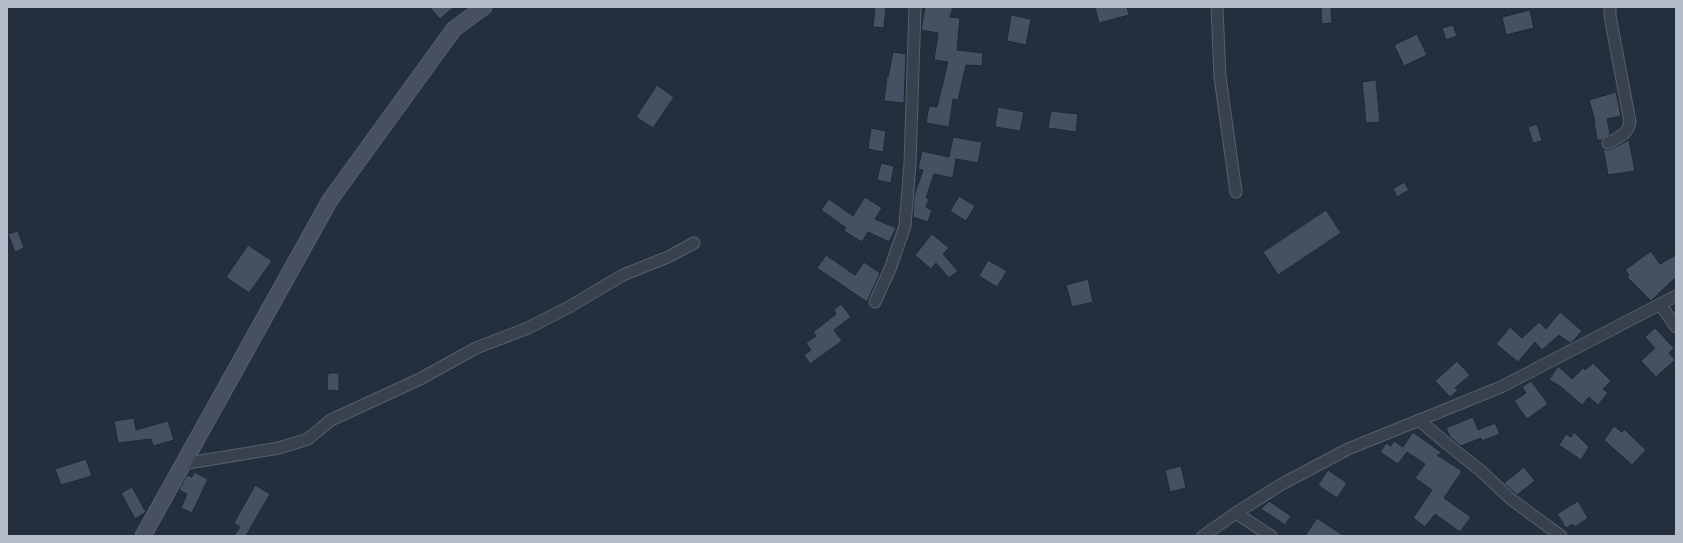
<svg xmlns="http://www.w3.org/2000/svg" width="1683" height="543" font-family="Jost,sans-serif">
<style>
.building{fill:#455162;stroke:#1f2835}
.lines{fill:none;stroke-linecap:round;stroke-linejoin:round}
.street-casing{stroke:#565f6c;stroke-width:13}
.secondary-casing{stroke:#565f6c;stroke-width:17}
.street{stroke:#38414e;stroke-width:11}
.secondary{stroke:#465061;stroke-width:15}
</style>
<rect width="100%" height="100%" fill="#242f3e"/>
<g class="building">
<path d="M429,7H454L440,19Z"/>
<path d="M875,7H886L884,28L873,27Z"/>
<path d="M925,7H953L950,17L960,18L957,50L983,53L982,66L966,65L958,100L953,99L949,127L926,123L929,106L937,107L948,62L934,60L938,33L921,30Z"/>
<path d="M1095,7H1127L1129,15L1099,23Z"/>
<path d="M1321,7H1331L1332,23L1322,24Z"/>
<path d="M1530,10L1534,28L1506,35L1502,17Z"/>
<path d="M1011,15L1031,19L1026,45L1007,41Z"/>
<path d="M1453,25L1457,36L1446,40L1442,28Z"/>
<path d="M1417,34L1427,55L1404,66L1394,45Z"/>
<path d="M893,52L906,54L904,103L884,101L887,76L888,77Z"/>
<path d="M1376,80L1380,122L1366,123L1362,82Z"/>
<path d="M657,85L674,97L653,128L636,117Z"/>
<path d="M1616,92L1621,116L1607,119L1610,134L1602,140H1597L1594,121H1595L1589,100Z"/>
<path d="M998,107L1024,112L1020,131L995,127Z"/>
<path d="M1051,111L1078,114L1076,132L1048,128Z"/>
<path d="M1537,124L1542,141L1533,143L1528,127Z"/>
<path d="M871,128L886,131L883,152L868,149Z"/>
<path d="M953,137L982,142L978,163L956,159L953,178L934,174L926,198L929,199L926,207L932,210L928,222L913,217L914,196L923,170L918,169L922,151L949,157Z"/>
<path d="M1629,140L1635,171L1608,175L1603,148L1607,150L1611,149Z"/>
<path d="M881,163L894,166L891,183L877,180Z"/>
<path d="M1404,182L1409,190L1397,197L1393,189Z"/>
<path d="M959,196L975,206L966,221L950,211Z"/>
<path d="M865,197L882,208L875,219L896,228L889,242L868,232L862,242L844,231L846,228L821,210L829,199L853,216Z"/>
<path d="M1326,210L1341,233L1278,275L1263,252Z"/>
<path d="M18,231L24,248L15,252L8,234Z"/>
<path d="M932,234L949,248L943,254L958,271L949,278L936,263L931,269L915,255Z"/>
<path d="M248,245L272,261L249,293L226,277Z"/>
<path d="M1651,251L1660,264L1676,255V277L1651,301L1627,277L1629,275L1625,270Z"/>
<path d="M826,255L855,275L864,262L880,273L867,302L817,268Z"/>
<path d="M988,260L1007,271L997,287L979,276Z"/>
<path d="M1088,279L1093,302L1072,307L1066,285Z"/>
<path d="M841,304L851,317L834,330L842,341L810,364L804,355L811,350L806,343L816,336L813,332L836,314L834,310Z"/>
<path d="M1560,312L1582,331L1573,341L1570,343L1559,335L1542,350L1535,342L1518,362L1496,344L1510,327L1522,338L1539,322L1546,329Z"/>
<path d="M1655,328L1674,348L1669,353L1675,360L1656,377L1641,361L1655,348L1645,337Z"/>
<path d="M1457,361L1470,375L1455,388L1458,390L1450,397L1435,381Z"/>
<path d="M1593,363L1611,381L1603,389L1608,393L1598,405L1589,397L1582,405L1560,386L1549,380L1558,366L1572,379L1583,368L1585,370Z"/>
<path d="M328,373H339V391L327,390Z"/>
<path d="M1531,381L1548,404L1527,419L1514,401L1526,393L1522,387Z"/>
<path d="M1473,417L1478,430L1495,423L1500,434L1482,441L1481,438L1461,446L1450,437L1446,428Z"/>
<path d="M134,418L136,430L168,421L174,440L153,446L151,439L118,443L114,421Z"/>
<path d="M1614,426L1622,432L1624,429L1646,450L1632,465L1604,440Z"/>
<path d="M1413,432L1442,453L1437,455L1462,471L1444,498L1471,517L1460,532L1435,514L1425,527L1413,518L1432,490L1415,478L1425,464L1407,452L1398,464L1380,452L1386,443L1391,446L1394,441L1403,447Z"/>
<path d="M1574,432L1589,447L1581,460L1559,445L1566,434L1571,437Z"/>
<path d="M86,459L92,476L61,485L55,469Z"/>
<path d="M1181,466L1186,488L1170,492L1165,470Z"/>
<path d="M1524,467L1535,481L1517,495L1504,483Z"/>
<path d="M1328,470L1347,483L1337,498L1318,485Z"/>
<path d="M194,472L208,479L192,513L181,508L187,494L179,490L187,475L192,477Z"/>
<path d="M255,485L270,494L246,536H234L240,527L234,523Z"/>
<path d="M132,487L146,512L135,519L121,493Z"/>
<path d="M1269,501L1291,516L1285,525L1261,509Z"/>
<path d="M1578,501L1588,518L1575,527L1573,524L1566,528L1557,514Z"/>
<path d="M1317,518L1344,536H1305Z"/>
</g>
<g class="lines">
<defs>
<g id="street">
<path d="M1217,7L1220,77L1236,192"/>
<path d="M1608,143C1618,138 1628,134 1630,122L1610,16V7"/>
<path d="M875,302L890,269L905,226L910,164L915,7"/>
<path d="M1660,304L1676,327"/>
<path d="M1419,420L1446,443L1481,471L1512,500L1561,536"/>
<path d="M182,464L279,448L308,439L331,420L420,379L476,348L528,328L569,307L623,275L668,257L694,243"/>
<path d="M1236,513L1271,536"/>
<path d="M1203,536L1236,513L1282,484L1348,449L1501,387L1676,296"/>
</g>
<path id="secondary" d="M143,536L330,200L454,29L484,7"/>
</defs>
<use href="#street" class="street-casing"/>
<use href="#secondary" class="secondary-casing"/>
<use href="#street" class="street"/>
<use href="#secondary" class="secondary"/>
</g>
<rect width="1683" height="543" fill="none" stroke="#b4bcc9" stroke-width="16"/>
</svg>
